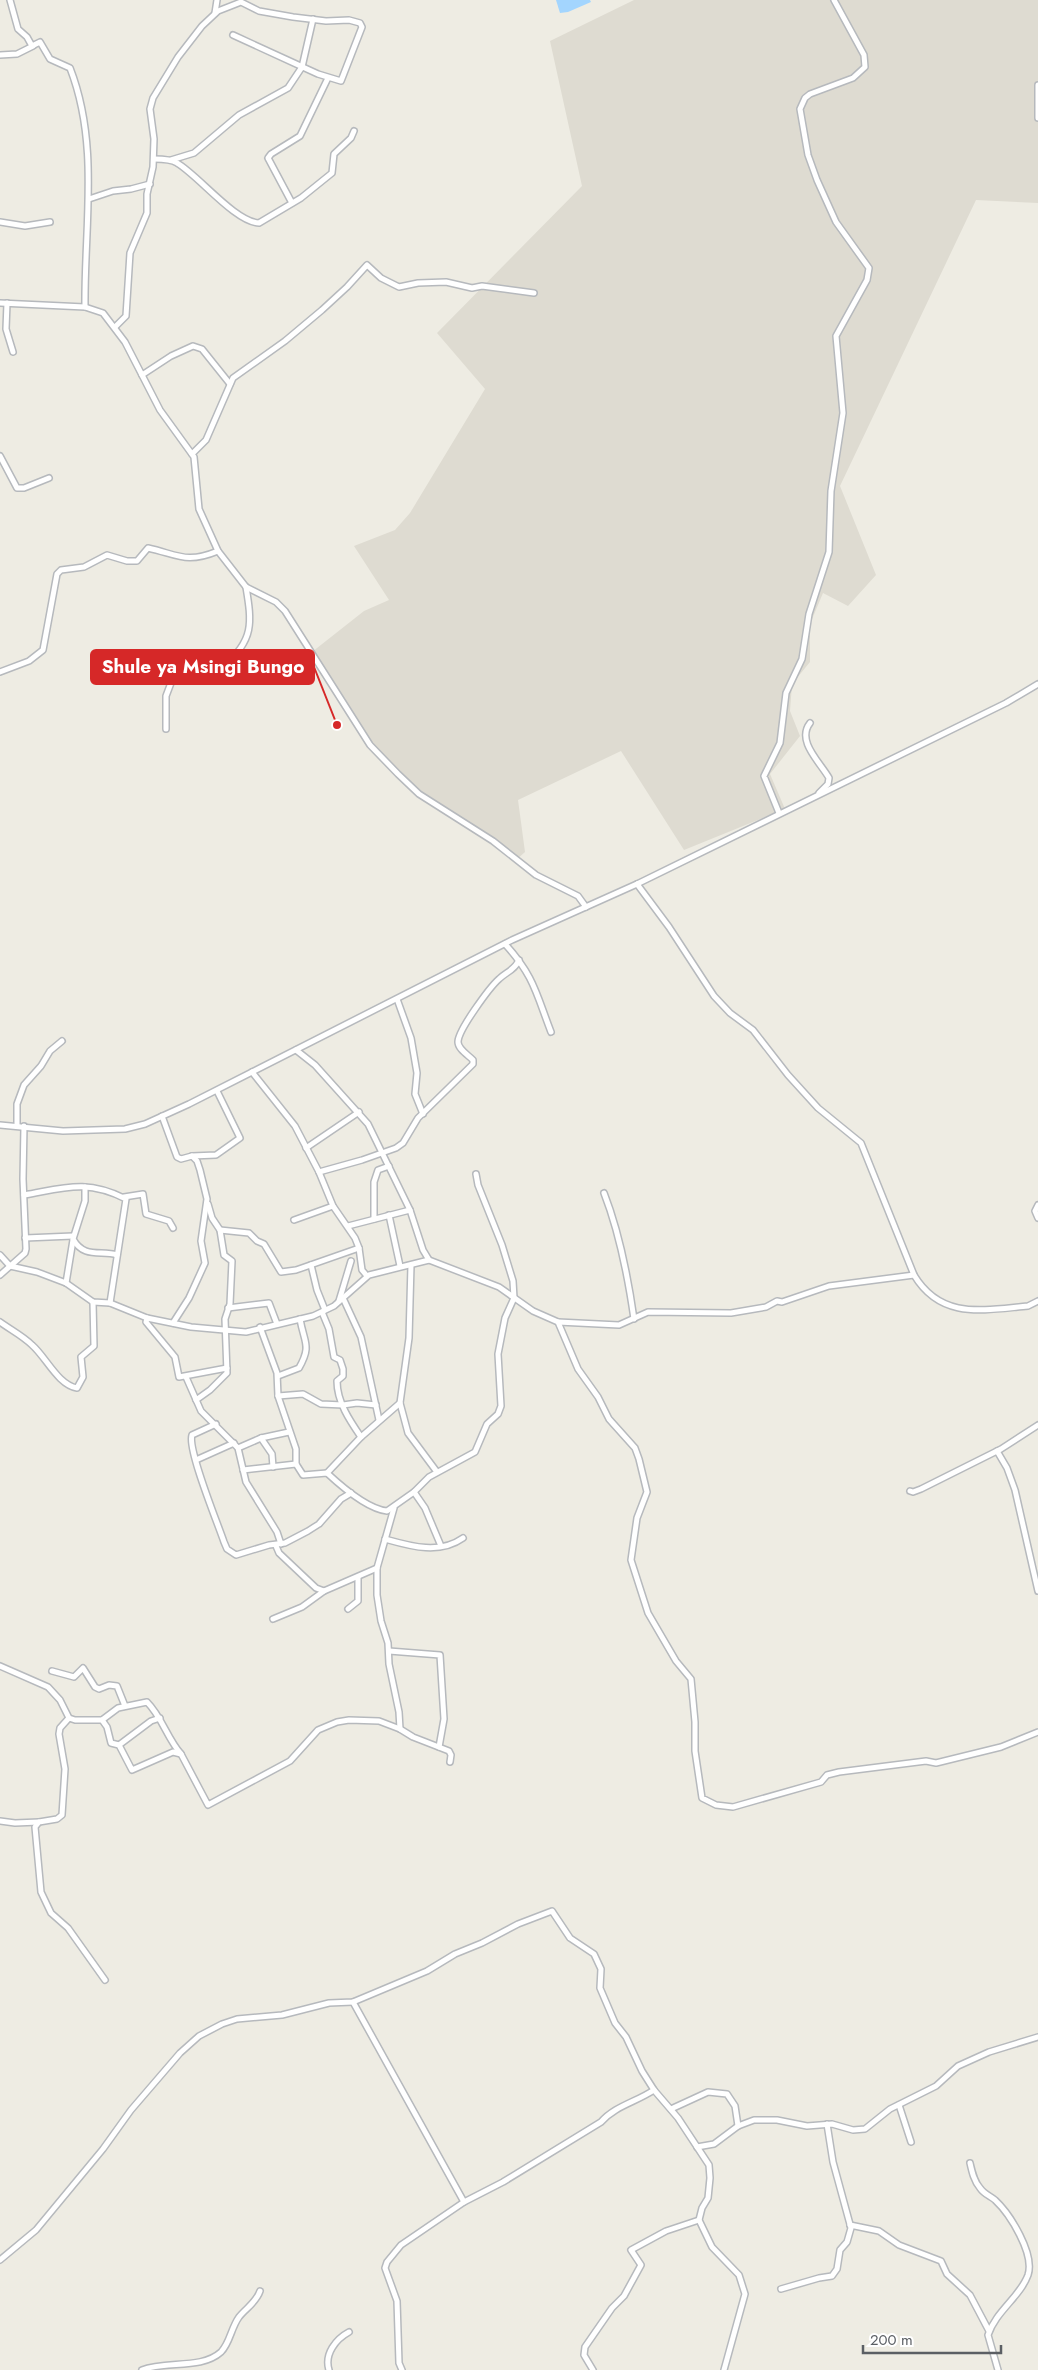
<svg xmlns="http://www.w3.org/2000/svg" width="1038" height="2370" font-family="Jost,sans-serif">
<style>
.education{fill:#dedbd1}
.water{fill:#a3d5fe}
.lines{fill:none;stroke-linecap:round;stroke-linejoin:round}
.minor-casing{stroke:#b6b9bd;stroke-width:8}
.minor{stroke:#fff;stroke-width:5}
.leader{fill:none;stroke:#d62828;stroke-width:2}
.callout-dot{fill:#d62828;stroke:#fff;stroke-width:2}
.callout{fill:#d62828;stroke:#d62828;stroke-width:2}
.callout-label{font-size:19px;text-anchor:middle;font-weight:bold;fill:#fff}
</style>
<rect width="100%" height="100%" fill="#eeece3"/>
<path class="education" d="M634,0H1038V203L976,200L840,486L876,575L848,606L823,593L810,624V662L792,684L790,711L800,736L770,774L785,809L684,850L621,751L518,800L525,852L516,860L472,829L438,810L378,757L312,652L364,611L389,600L354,546L395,530L410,513L485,389L437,333L582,186L550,41Z"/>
<path class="water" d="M556,0H590L591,2L568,12L560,13Z"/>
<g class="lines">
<defs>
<g id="minor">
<path d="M10,0L18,29L27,37L32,46L40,42L50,59L70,68C100,145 84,227 85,307"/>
<path d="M215,13L217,0"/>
<path d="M0,55L17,54L33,46"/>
<path d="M1038,85V118"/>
<path d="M154,159C161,159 171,159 177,163C198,175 235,222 259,223L301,198L332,173L334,154L351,138L354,131"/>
<path d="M171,160L194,153L239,115L288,88L302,67L313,19"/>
<path d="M89,199L113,191L131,189L150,184"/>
<path d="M292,203L268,158L271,154L300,136L328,78"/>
<path d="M0,222L25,226L50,222"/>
<path d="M0,303L85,307L103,313L125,342L160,410L194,457L199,509L218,551L246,587L276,602L285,611L370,745L398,774L419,794L493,841L536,875L578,896L586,907"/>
<path d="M7,303L6,329L13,352"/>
<path d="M115,327L126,316L130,253L147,213V194L153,167L154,139L150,109L153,98L178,57L202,26L218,11L241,2L259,11L293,17L326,21L349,20L360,23L362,27L341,81L318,74L233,35"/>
<path d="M142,375L171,356L193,346L202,349L230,384"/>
<path d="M192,454L206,440L233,378L285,341L322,310L347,287L367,265L381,278L399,287L418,283L446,282L472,288L482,286L534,293"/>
<path d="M0,456L17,488H24L49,478"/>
<path d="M0,672L29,661L43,650L57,574L61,570L84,567L107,555L127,561H137L148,548C179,555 186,564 218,551"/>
<path d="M810,723C796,741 820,762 829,778L828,784L819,793"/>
<path d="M166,729V696L174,675L194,667L224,666C254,640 252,623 246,587"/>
<path d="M779,813L764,776L780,743L786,693L802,659L809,614L829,552L831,491L843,413L836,336L867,280L869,268L836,222L817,180L808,155L800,109L805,98L810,94L853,78L865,67L864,55L834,0"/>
<path d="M637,884L669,927L714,996L730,1013L753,1030L788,1075L818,1108L861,1143L914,1275C941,1320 983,1310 1028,1306L1038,1301"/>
<path d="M505,944C534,976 536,993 551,1032"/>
<path d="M397,999L411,1038L417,1073L415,1094L423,1114"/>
<path d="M296,1050L315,1065L368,1124L410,1210L423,1250L429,1260L499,1287L533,1311L558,1322L578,1369L598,1397L609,1419L635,1448L639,1459L647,1492L637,1518L631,1560L648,1613L676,1661L691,1679L695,1722V1751L702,1798L716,1805L733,1807L821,1782L827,1775L839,1772L926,1761L936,1763L1001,1747L1038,1732"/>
<path d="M252,1072L295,1126L319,1172L333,1206L355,1238L359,1248L362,1270L367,1276"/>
<path d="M162,1116L177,1157L181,1159L192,1156L197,1161L200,1170L207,1199L201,1241L205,1263L189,1298L173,1323"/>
<path d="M0,1125L63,1131L125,1129L145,1124L189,1104L512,940L637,884L1006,703L1038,684"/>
<path d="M17,1125V1104L24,1085L41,1066L50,1051L62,1041"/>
<path d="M306,1148L359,1112"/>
<path d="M192,1156L216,1155L240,1138L217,1091"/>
<path d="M319,1172L362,1160L396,1148L403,1143L418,1118L473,1064V1060C468,1055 458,1049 458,1042C458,1030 490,987 499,979C506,972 515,970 519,960"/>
<path d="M85,1187V1201L73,1239C84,1259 101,1250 117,1255"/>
<path d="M604,1193C620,1234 628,1277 634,1319"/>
<path d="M24,1195C65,1188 86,1179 126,1199L110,1303"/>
<path d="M124,1197L143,1194L146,1214L169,1221L173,1228"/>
<path d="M1038,1205L1035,1211L1038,1218"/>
<path d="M389,1215L400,1266"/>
<path d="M374,1219V1182L378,1170L389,1166"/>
<path d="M294,1220L333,1206"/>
<path d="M348,1226L410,1210"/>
<path d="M220,1230L249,1233L257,1241L264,1244L281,1272L296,1270L359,1248"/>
<path d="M25,1238L73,1236"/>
<path d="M0,1255L10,1266L37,1272L66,1283L93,1302L110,1303L147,1318L191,1327L246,1332L313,1316L334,1306L369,1275L429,1260"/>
<path d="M311,1265L317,1290L325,1310"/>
<path d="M0,1275L25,1253L26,1249L23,1179L24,1126"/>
<path d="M66,1283L73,1240"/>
<path d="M343,1298L361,1337L379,1420"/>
<path d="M339,1301L351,1261"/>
<path d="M228,1308L269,1303L277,1324"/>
<path d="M322,1312L329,1329L334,1357L340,1360L343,1369V1376L337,1381C337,1402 350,1421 361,1437"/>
<path d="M147,1318L146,1322L175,1357L179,1377L227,1368"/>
<path d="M0,1322C11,1330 23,1336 32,1345C46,1357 58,1385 77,1388L83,1377L81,1357L94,1346L93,1302"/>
<path d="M558,1322L619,1325L648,1312L731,1313L766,1307L777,1301L782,1302L829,1286L914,1275"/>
<path d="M260,1327L277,1373L278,1396L296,1449V1464L303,1475L327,1473C341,1486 368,1509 387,1511L414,1492L429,1477L475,1452L487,1424L498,1414L501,1406L498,1354L505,1318L514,1298L513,1281L502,1245L478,1185L476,1174"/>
<path d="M278,1376L299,1368C312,1345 304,1343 300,1319"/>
<path d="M186,1377L201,1411L238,1448L246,1482L277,1532L281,1544"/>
<path d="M278,1396L303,1394L321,1404L343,1405L357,1403L376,1405"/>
<path d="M196,1400L210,1390L227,1373L225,1319L230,1304L232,1261L224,1255L220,1230L212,1218L208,1204"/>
<path d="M400,1403L408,1433L437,1472"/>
<path d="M216,1424L192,1435C187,1449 218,1524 224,1542L227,1549L236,1555L269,1545L285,1543L308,1531L319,1524L341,1499L351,1493"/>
<path d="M261,1438L272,1454L273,1467"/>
<path d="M238,1448L261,1438L289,1432"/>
<path d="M997,1451L1007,1468L1015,1490L1038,1591"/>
<path d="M196,1460L234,1443"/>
<path d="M243,1470L296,1464"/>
<path d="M327,1473L361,1437L400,1403L409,1338L411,1265"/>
<path d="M910,1491L913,1492L921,1489L1001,1449L1038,1425"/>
<path d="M414,1492L425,1508L441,1546"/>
<path d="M394,1508L377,1568V1595L381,1621L388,1643L389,1664L399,1712L400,1729"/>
<path d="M385,1539C410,1546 439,1555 463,1538"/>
<path d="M276,1546L279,1553L316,1588L324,1591L377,1568"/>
<path d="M348,1609L358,1601V1577"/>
<path d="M273,1619L302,1607L324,1591"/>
<path d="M389,1651L440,1655L444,1719L439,1747"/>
<path d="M0,1666L48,1687L60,1700L69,1718L75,1720H102L107,1727L111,1743L119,1745L132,1770L173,1752L181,1754L208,1805L290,1761L318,1730L337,1722L349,1720L379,1721L400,1729L413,1737L449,1751L451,1755L450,1762"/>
<path d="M52,1671L74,1677L83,1668L95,1687L99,1689L109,1685L117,1686L125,1706"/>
<path d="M69,1718L60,1728L59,1734L65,1769L62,1815L57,1819L39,1822L35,1827L41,1892L51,1913L68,1928L105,1980"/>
<path d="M102,1720L118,1708L147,1702C162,1717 167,1738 181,1754"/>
<path d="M119,1745L151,1721L160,1718"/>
<path d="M0,1821L15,1823L39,1822"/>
<path d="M353,2002L464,2202"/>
<path d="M899,2105L911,2142"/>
<path d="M671,2109L708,2092L727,2094L735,2106L738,2126"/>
<path d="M697,2147L714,2144L738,2126L754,2120H777L807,2126L832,2124L853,2130L865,2129L890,2109L936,2086L958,2066L989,2052L1038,2037"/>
<path d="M970,2163C972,2172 974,2181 980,2188C984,2194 990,2196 995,2200C1010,2214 1035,2254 1028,2275C1020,2297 996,2311 988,2335L998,2370"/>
<path d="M850,2225L879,2231L899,2245L941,2261L947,2274L970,2295L989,2331"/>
<path d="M0,2260L36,2230L103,2149L131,2110L180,2053L199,2036L222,2024L237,2019L282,2015L329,2003L353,2002L427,1971L455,1954L482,1943L518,1924L552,1911L570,1938L594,1954L601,1969L600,1988L615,2023L626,2037L642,2071L654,2090L678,2118L709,2165L710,2178L708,2198L702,2208L699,2220L712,2247L739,2275L745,2294L724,2370"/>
<path d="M781,2289L819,2278L832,2276L837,2269L840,2250L847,2242L851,2228L833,2162L827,2124"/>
<path d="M142,2370C166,2360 201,2370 221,2352C230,2343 231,2328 239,2317C246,2308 256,2303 260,2291"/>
<path d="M329,2370C324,2354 336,2339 349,2332"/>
<path d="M402,2370L399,2363L397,2301L385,2268L387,2262L401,2245L464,2202L503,2182L601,2122C615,2106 636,2102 654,2090"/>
<path d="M593,2370L584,2355L585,2347L612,2308L624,2296L641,2265L631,2250L666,2231L699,2220"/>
</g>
</defs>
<use href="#minor" class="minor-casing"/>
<use href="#minor" class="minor"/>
</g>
<path class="leader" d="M337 725L314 667"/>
<circle class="callout-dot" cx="337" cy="725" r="5"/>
<rect class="callout" x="91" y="650" width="223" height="34" rx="5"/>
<g class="callout-label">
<text x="203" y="673">Shule ya Msingi Bungo</text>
</g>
<path d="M863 2345v8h138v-8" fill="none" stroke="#5b5f64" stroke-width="2.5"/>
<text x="870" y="2345" font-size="15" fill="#5b5f64" stroke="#ffffff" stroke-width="4" paint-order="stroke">200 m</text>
</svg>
